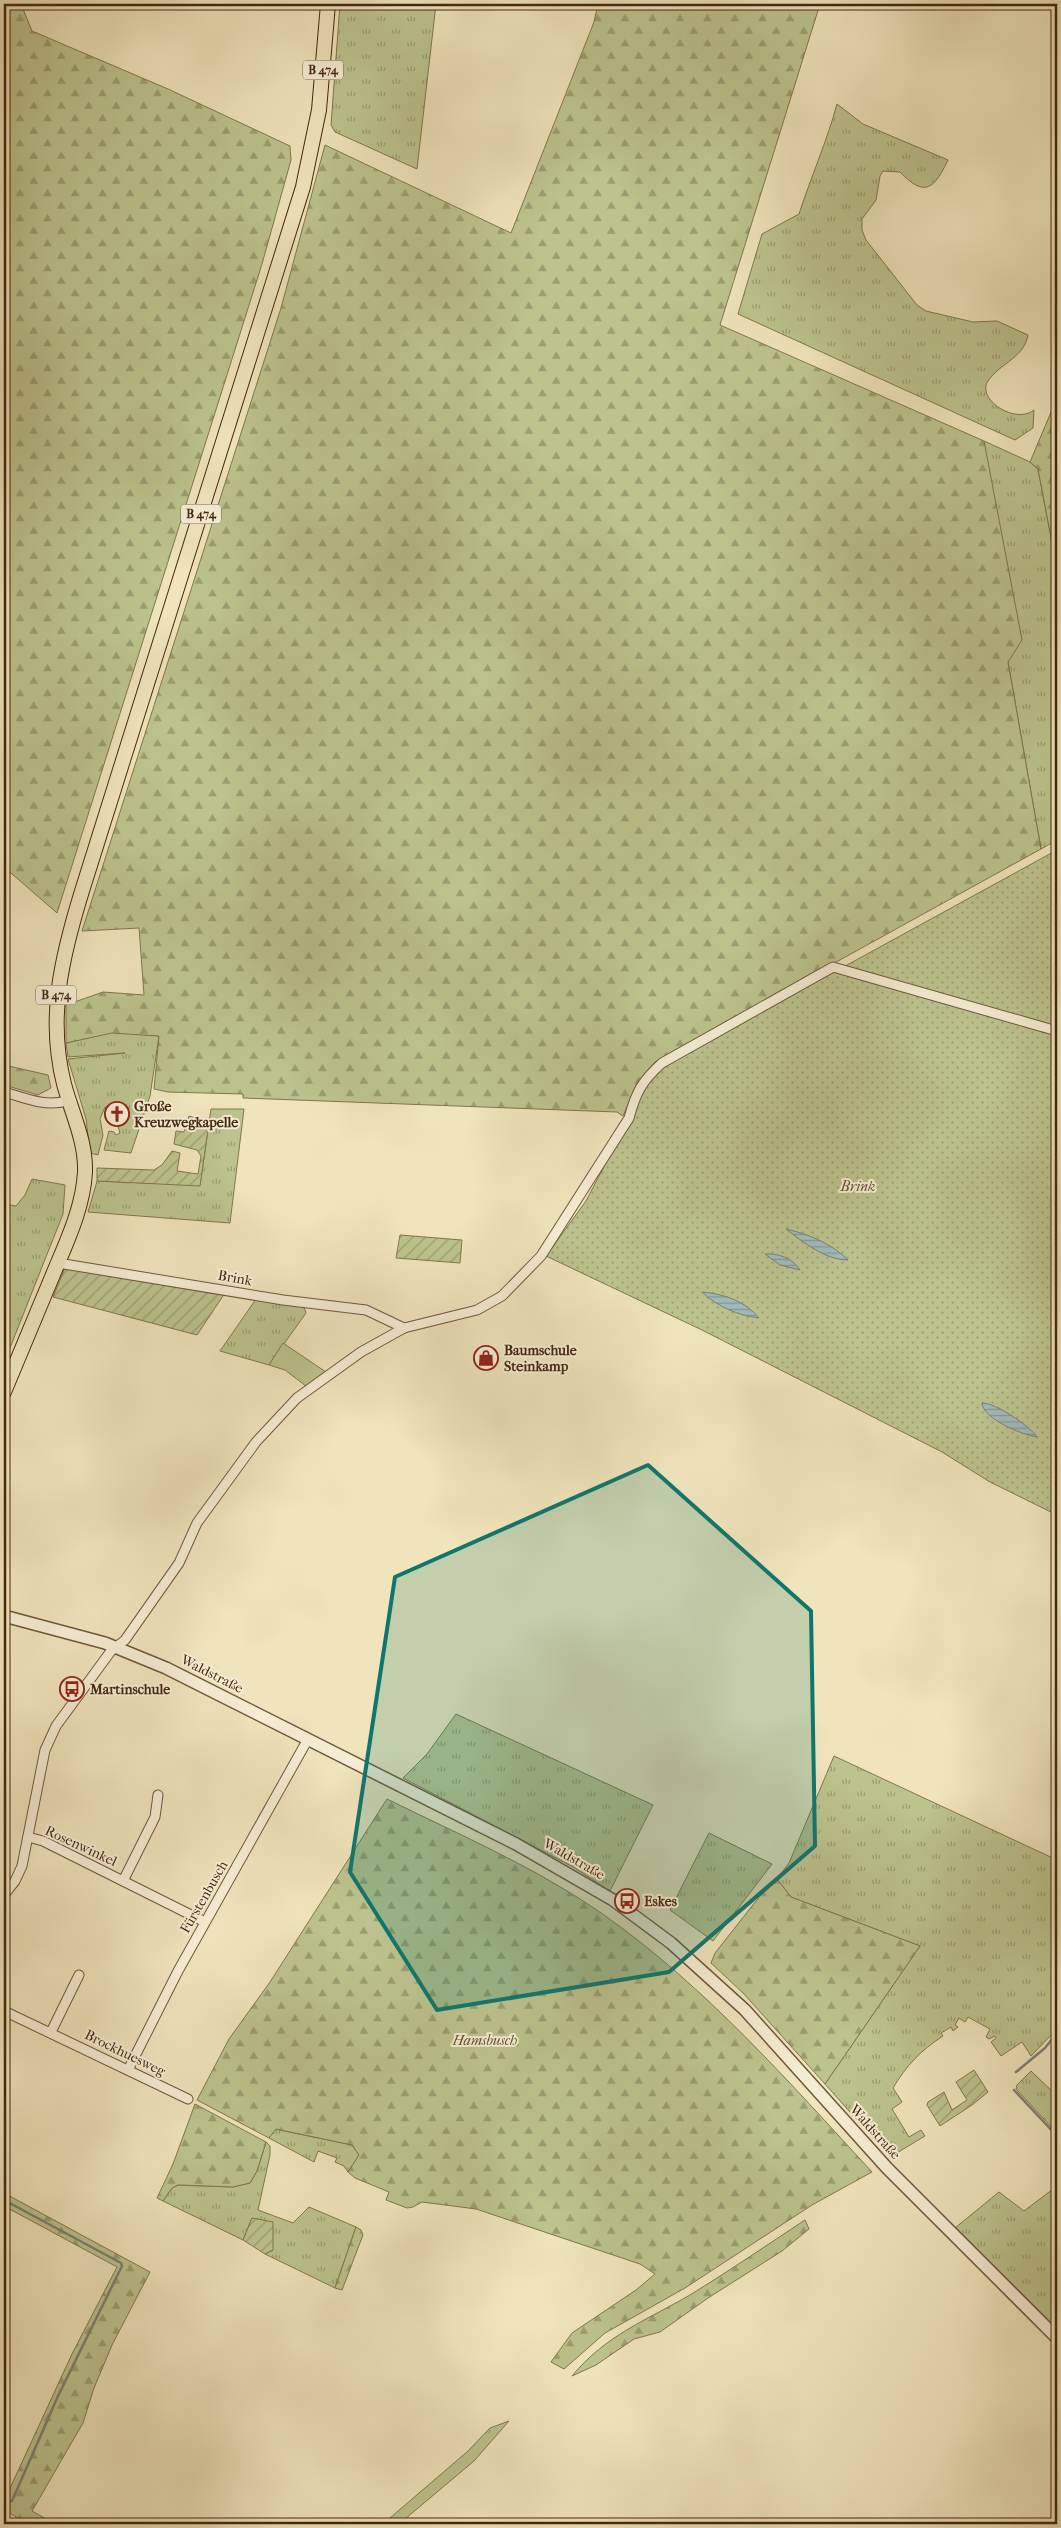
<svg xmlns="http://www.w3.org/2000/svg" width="1061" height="2528" font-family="'IM FELL French Canon',serif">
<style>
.grass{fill:url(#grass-tufts);stroke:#80764e}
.forest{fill:url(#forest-firs);stroke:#80764e}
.park{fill:url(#park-dots);stroke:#80764e}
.garden{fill:url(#garden-furrows);stroke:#80764e}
.pitch{fill:#bcc38e;stroke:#80764e}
.water{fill:url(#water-rules);stroke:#7c8077}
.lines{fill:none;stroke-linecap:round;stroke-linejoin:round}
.stream{stroke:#7c8077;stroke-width:2.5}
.minor-casing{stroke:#6f573a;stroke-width:11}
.tertiary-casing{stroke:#6f573a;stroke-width:14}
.primary-casing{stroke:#44280f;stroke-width:16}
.minor{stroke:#f5edd3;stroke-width:9}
.tertiary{stroke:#f5edd3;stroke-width:11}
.primary{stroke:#efe4bc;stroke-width:14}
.marked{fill:#0f766e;fill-opacity:0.2;stroke:#0f766e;stroke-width:4;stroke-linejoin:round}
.labels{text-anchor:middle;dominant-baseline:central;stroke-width:4;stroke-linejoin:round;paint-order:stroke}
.shield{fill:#f5edd3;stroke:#79634a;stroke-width:1}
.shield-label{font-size:12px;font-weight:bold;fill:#44280f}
.poi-label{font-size:14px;font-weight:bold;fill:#44280f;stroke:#f5edd3;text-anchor:start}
.park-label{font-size:14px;font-style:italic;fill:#624f2f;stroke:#f5edd3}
.street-label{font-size:14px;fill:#44280f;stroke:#f5edd3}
</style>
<defs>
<pattern id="grass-tufts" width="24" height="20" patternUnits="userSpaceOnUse" patternTransform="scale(1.25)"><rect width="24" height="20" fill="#bcc38e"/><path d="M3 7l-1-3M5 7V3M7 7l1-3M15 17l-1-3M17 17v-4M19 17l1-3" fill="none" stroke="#9a9e72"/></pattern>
<pattern id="forest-firs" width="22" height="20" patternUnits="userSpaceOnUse" patternTransform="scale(1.25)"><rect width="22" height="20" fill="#bcc38e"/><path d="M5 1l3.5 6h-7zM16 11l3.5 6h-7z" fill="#9a9e72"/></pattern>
<pattern id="park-dots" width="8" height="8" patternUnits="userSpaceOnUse" patternTransform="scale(1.25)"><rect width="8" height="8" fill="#bcc38e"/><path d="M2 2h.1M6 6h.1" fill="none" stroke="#9a9e72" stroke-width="1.8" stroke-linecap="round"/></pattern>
<pattern id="garden-furrows" width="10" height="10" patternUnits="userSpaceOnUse" patternTransform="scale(1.25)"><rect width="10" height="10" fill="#bcc38e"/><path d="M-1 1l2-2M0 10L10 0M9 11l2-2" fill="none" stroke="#9a9e72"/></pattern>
<pattern id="water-rules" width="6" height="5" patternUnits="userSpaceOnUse" patternTransform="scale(1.25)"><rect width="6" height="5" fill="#a1bbbd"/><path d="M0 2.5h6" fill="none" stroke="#859898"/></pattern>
</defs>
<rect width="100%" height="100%" fill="#efe4bc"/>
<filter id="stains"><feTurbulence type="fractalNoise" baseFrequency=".004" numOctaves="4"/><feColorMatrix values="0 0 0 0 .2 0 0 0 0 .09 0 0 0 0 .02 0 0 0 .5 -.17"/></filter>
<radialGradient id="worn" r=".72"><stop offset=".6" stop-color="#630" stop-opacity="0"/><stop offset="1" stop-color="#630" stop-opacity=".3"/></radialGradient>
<g class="grass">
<path d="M340,4H436L417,169L335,132L331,125Z"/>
<path d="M837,104L863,124L948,160C934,189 925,198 900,172L883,171L880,176L876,200L862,219V230L866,240L917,305L926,311L973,322L997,321L1028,335C1024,358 1000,363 988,381C976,399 1015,425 1034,410L1033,428L1015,440L738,314L762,234L799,214C811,177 827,141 837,104Z"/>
<path d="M984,441L1030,462L1038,469L1057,569V840L1041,849L1008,662Z"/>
<path d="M112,1032L159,1036L150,1096L131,1153L104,1150L109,1131L114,1132L116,1135L120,1133L117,1123L126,1121L128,1114L122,1107L116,1105L110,1109L105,1107L100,1119L103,1135L98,1155L90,1153L86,1119L68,1059L125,1053L68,1057L66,1043Z"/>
<path d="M211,1109H244L230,1223L88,1212L97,1181L200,1185Z"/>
<path d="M32,1179L65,1185L63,1214L4,1363V1204L16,1206L25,1195Z"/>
<path d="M256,1299L304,1307L306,1313L269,1365L220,1351Z"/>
<path d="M456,1714L653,1805L610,1891L573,1867L403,1778L427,1754Z"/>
<path d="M834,1756L1057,1860V2029L1031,2056L1022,2042L1001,2056L991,2042L996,2038L995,2036L989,2039L986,2037L990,2029L968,2017L965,2022L959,2018L955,2025L958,2027L953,2031L951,2027L941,2033L943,2036C921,2050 906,2066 893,2088L902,2102L892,2109L909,2137L921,2130L925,2136L890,2157L825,2084L920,1946L791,1897L777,1879L789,1863Z"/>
<path d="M709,1833L772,1864L713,1941L670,1910Z"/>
<path d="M1031,2071L1057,2096V2133L1016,2089L1017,2085Z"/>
<path d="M275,2129L352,2145L359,2155L348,2172L344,2166L335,2162L337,2158L318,2151L314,2162L269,2138Z"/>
<path d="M266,2142L270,2146V2155L258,2210L293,2223L309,2207L356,2227L335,2288L265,2254L273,2250L252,2218L243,2240L163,2201L172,2188L178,2185L233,2187L250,2183L257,2171Z"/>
<path d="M1057,2186V2316L1050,2323L955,2228L999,2192L1024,2211Z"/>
<path d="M509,2421L474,2461L399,2524H383L468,2451L490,2428Z"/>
</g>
<g class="forest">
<path d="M4,4H21L32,31L168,89L290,146L291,160L262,264L57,913L4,867Z"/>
<path d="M598,4H820L720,325L984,441L1022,640L1008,662L1041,849L655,1062L637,1083L623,1116L617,1112L243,1098V1094L168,1092L154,1089L159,1036L112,1033L66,1043V1005L103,992L144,995L139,928L82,931L281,308L325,145L511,233L594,22Z"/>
<path d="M1057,398V569L1038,469L1030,462Z"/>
<path d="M4,1065L48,1075L51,1088L38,1095L4,1085Z"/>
<path d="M387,1799C460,1835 537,1868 604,1915C706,1987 788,2081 872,2172L812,2205L685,2288L605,2333L564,2369L551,2362L572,2333L636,2290L655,2274L640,2264L476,2209L422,2202L413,2207L407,2208L386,2200L389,2192L355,2178L348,2172L359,2155L352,2145L276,2129L269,2138L197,2100L229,2039L270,1982Z"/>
<path d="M777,1879L791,1897L920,1946L825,2084L743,1993L711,1963L715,1953L760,1896Z"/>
<path d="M195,2104L266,2142L257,2171L250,2183L233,2187L178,2185L172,2188L163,2201L157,2198L173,2164Z"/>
<path d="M4,2193L150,2272L112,2345L94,2388L83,2423L32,2511L55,2524C29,2524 26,2523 4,2510V2496L6,2497L72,2354L117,2267L4,2206Z"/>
<path d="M805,2220L809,2229L782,2251L708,2298L660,2332L634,2339L596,2365L572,2376C606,2335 645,2321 690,2295C729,2271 767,2245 805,2220Z"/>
<path d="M356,2227L361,2230L363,2235L342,2290L335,2288Z"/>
</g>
<path class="park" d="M1057,850V1515L990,1482L942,1452L702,1330L546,1256L586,1201L621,1134L650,1073Z"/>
<g class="garden">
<path d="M189,1116L209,1122L200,1186L97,1181V1168L154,1170L162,1165L172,1151L180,1153L177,1171L198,1174L201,1156L197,1150L174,1144L176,1131L184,1132Z"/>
<path d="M400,1235L462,1240L460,1263L396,1258Z"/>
<path d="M65,1268L225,1293L197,1335L53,1297Z"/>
<path d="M974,2070L988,2092L972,2105L940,2126L927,2105L928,2102L944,2092L952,2110L967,2100L956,2082Z"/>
<path d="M252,2218L273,2222V2250L265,2254L243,2240Z"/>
</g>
<path class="pitch" d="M283,1343L326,1372L306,1386L285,1370L269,1365Z"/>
<g class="water">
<path d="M786,1229C808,1234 831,1243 848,1260C825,1260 803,1242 786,1229Z"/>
<path d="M765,1254C778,1253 792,1258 800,1270L780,1265Z"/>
<path d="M702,1292C724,1294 745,1301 759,1318C737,1315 718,1307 702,1292Z"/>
<path d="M982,1403C994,1402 1030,1426 1037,1437C1023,1435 983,1419 982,1403Z"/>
</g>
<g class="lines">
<g class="stream">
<path d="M1016,2072L1045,2048L1057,2033"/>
<path d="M1014,2090L1057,2136"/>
<path d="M4,2200L121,2263L122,2266L58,2396L12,2501L4,2503"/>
</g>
<defs>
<g id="minor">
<path d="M4,1092C25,1098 47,1108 69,1100"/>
<path d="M58,1263L283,1300L366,1310L404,1328"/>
<path d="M28,1837L43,1841L205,1922"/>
<path d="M123,1881L155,1817L158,1795"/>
<path d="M4,1895L15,1881L22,1866L45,1750L56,1726L111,1651L125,1640L179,1563L197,1523L256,1442L297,1398L361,1352L404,1328L477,1310L502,1296L541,1256L629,1118C636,1092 642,1081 662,1063L833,967L1057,1031"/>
<path d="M4,2011L188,2099"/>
<path d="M51,2032L79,1975"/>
<path d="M128,2070L178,1971L308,1739"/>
</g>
<path id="tertiary" d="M4,1616L105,1643L166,1668L516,1844L613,1900L671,1943L745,2010L887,2168L1057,2338"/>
<path id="primary" d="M4,1392C20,1354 36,1315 52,1277C66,1243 83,1209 85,1172C86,1141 72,1114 64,1084C47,1017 62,956 82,891L303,187L319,110L328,4"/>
</defs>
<use href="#minor" class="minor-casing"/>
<use href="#tertiary" class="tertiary-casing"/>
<use href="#primary" class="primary-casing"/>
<use href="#minor" class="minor"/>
<use href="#tertiary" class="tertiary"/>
<use href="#primary" class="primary"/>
</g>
<path class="marked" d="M648,1465L811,1611L815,1846L669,1972L437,2010L350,1872L395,1577Z"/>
<defs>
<symbol id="church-ring" viewBox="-11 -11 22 22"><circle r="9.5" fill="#f5edd3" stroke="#8f2418" stroke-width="1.5"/><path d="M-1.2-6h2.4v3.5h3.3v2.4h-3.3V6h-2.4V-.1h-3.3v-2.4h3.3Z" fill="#8f2418"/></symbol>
<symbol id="shop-ring" viewBox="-11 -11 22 22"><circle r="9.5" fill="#f5edd3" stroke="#8f2418" stroke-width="1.5"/><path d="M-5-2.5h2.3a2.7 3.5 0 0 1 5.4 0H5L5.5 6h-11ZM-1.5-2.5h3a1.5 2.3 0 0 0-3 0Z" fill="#8f2418"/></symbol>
<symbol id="bus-ring" viewBox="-11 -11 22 22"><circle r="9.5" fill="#f5edd3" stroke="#8f2418" stroke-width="1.5"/><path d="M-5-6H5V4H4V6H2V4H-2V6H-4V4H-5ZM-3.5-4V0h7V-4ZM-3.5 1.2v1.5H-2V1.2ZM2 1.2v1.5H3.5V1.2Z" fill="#8f2418"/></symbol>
</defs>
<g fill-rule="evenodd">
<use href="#church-ring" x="103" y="1100" width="28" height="28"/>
<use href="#shop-ring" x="472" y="1344" width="28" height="28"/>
<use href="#bus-ring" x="58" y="1675" width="28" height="28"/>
<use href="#bus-ring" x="613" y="1887" width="28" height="28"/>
</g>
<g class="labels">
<g class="shield">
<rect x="303" y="60.5" width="40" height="19" rx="4"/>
<rect x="181" y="504.5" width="40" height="19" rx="4"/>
<rect x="36" y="985.5" width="40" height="19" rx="4"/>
</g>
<g class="shield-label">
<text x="323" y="70">B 474</text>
<text x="201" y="514">B 474</text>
<text x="56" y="995">B 474</text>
</g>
<g class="poi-label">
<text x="134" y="1106">Große<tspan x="134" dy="16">Kreuzwegkapelle</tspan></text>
<text x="504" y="1350">Baumschule<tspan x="504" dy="16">Steinkamp</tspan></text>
<text x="90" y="1689">Martinschule</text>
<text x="644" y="1901">Eskes</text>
</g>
<g class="park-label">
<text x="858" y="1186">Brink</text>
<text x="485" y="2040">Hamsbusch</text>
</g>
<g class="street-label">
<text transform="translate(235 1278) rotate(10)">Brink</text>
<text transform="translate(212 1674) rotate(27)">Waldstraße</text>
<text transform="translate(81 1846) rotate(25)">Rosenwinkel</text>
<text transform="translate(574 1859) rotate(30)">Waldstraße</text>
<text transform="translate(204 1897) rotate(-60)">Fürstenbusch</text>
<text transform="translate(125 2053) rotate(26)">Brockhuesweg</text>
<text transform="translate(875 2132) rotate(48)">Waldstraße</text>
</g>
</g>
<rect width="1061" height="2528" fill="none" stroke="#efe4bc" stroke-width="20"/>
<rect x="5" y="5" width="1051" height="2518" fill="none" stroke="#44280f" stroke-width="2.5"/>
<rect x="10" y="10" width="1041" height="2508" fill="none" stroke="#44280f"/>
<rect width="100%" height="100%" filter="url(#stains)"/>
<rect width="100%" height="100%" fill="url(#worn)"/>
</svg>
